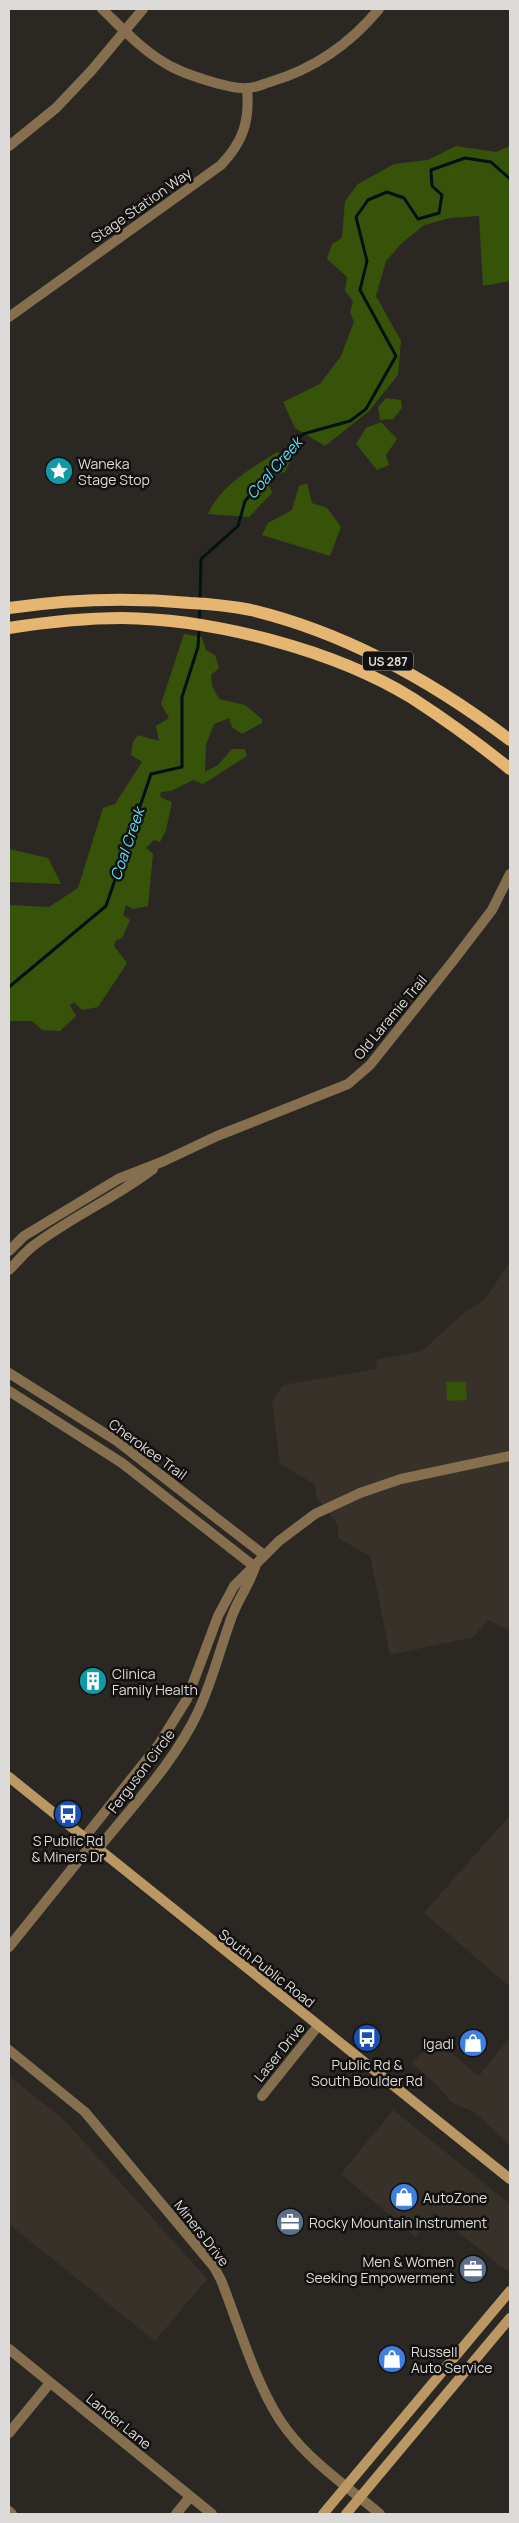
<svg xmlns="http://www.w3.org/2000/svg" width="519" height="2523" font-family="Manrope,sans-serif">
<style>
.built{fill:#373129}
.green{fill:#37530a}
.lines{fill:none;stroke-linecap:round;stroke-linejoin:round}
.stream{stroke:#021114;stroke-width:3}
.street{stroke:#866f4f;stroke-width:10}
.secondary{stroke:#bb9763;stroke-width:10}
.primary{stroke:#e5b671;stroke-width:12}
.labels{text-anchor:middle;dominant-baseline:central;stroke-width:5;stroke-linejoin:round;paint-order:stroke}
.shield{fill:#12110f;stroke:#a09e9c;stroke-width:1}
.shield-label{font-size:12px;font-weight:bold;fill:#dddbd9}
.street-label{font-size:14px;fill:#dddbd9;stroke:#12110f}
.poi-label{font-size:14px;fill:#dddbd9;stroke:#12110f;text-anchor:start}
.water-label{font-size:15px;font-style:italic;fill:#5ee3fd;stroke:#12110f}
</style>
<rect width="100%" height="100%" fill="#2b2824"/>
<g class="built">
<path d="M510,1262V1630L488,1620L473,1637L390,1655L370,1556L338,1538V1525L317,1498L314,1484L280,1464L272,1401L283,1385L377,1369L376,1360L422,1351L463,1314L485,1299Z"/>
<path d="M510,1815V1987L424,1913Z"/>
<path d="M510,2037V2146L476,2113L451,2102L438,2086L412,2063L435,2040L479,2076Z"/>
<path d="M9,2076L64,2120L207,2279L155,2341L9,2224Z"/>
<path d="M393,2110L510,2204V2267L507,2271L434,2213L416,2237L341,2174Z"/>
</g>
<g class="green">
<path d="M456,146L496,152L510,146V281L483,286L479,216L450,218L424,225L401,244L386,261L376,296L401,341L398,375L369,411L325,446L295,428L283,402L320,384L341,356L354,322L350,312L353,301L345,291L347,277L327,259L332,244L342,238L345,201L358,184L394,164L428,160Z"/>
<path d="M386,398L401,400L402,408L393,419L380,420L378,407Z"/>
<path d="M381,422L397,439L386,455L389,465L377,470L356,444L366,428Z"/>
<path d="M277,452L292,458L285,472L274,475L269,484L272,493L249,517L208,514C221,485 252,468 277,452Z"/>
<path d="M307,483L312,503L327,508L341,527L330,556L262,535L268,523L292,510L299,486Z"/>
<path d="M184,634L202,637L206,650L215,655L219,668L211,675L212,686L219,699L245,705L262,719V723L242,734L232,727L229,718L214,724L206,745L205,772L218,765L232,749H245L247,756L203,784L193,780L171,791L161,792L160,797L172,802L166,830L160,842L154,840L146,848L153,854L148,906L133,909L126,905L123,915L130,920L122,938L116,940L114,946L127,963L98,1007L82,1010L74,1002L70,1005L76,1016L60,1031L42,1030L32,1021H9V905L49,907L78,888L103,808L115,804L142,762L131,755L133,742L138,735L159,741L156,726L169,718L161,704Z"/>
<path d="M9,849L48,858L61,884L9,882Z"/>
<path d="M446,1382H466L467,1400L447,1401Z"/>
</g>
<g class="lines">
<g class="stream">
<path d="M200,600L201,559L238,526L245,501L303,434L350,421L366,409L396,356L360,290L367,261L356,217L368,200L387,192L404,198L418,219L439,213L442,195L432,186L431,170L465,158L491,162L510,179"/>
<path d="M199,623L200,607"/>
<path d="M9,987L106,906L151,774L182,767V697L198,647L199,629"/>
</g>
<g class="street">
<path d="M102,9C122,28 141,49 165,63C180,73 231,90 248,88C256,88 263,84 270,82C314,69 350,44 379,9"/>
<path d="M9,146L56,108L92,70L143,9"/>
<path d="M9,317L221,165C243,142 250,121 247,89"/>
<path d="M9,1251L24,1236L118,1179L164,1161L217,1136L348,1084L370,1065L453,961L492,910L510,874"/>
<path d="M9,1270C17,1262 24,1253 33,1246C71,1217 115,1198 153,1169"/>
<path d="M9,1373L117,1441L264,1555"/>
<path d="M9,1391L122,1463L255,1567"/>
<path d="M84,1838L159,1744L187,1699L218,1616L234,1586L279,1541L315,1514L360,1493L401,1479L510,1456"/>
<path d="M98,1849C133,1805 174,1763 198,1712C212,1682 220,1649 231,1619C237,1600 249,1586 255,1567"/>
<path d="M9,1947L92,1844"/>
<path d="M9,2050L85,2112L214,2267L221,2280C239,2325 258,2393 287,2430C312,2463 349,2488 380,2514"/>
<path d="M262,2096L318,2026"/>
<path d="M9,2349L212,2514"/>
<path d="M9,2433L50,2383"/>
<path d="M9,2511L12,2514"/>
<path d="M176,2514L190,2497"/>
</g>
<g class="secondary">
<path d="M9,1777L510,2179"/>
<path d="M323,2514L510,2291"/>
<path d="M346,2514L510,2318"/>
</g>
<g class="primary">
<path d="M9,608C70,599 129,597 190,603C210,604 231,606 251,610C347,633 432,681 510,740"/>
<path d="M9,628C47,622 84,618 122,618C214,619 334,650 412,698C446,720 479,744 510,769"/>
</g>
</g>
<defs>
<symbol id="sight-disc" viewBox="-11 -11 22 22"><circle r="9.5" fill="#0f9aa8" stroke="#12110f"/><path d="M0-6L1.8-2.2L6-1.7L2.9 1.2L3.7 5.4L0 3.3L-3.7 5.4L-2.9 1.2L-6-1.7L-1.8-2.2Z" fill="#fff"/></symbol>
<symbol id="building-disc" viewBox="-11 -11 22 22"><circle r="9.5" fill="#0f9aa8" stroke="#12110f"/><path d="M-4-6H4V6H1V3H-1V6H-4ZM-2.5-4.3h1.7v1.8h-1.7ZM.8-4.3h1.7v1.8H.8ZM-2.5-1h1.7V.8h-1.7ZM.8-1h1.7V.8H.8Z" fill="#fff"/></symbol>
<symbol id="bus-disc" viewBox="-11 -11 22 22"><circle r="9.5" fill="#1a4fb4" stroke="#12110f"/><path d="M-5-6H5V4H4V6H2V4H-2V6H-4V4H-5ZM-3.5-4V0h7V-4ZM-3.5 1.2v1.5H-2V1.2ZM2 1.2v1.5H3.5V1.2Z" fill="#fff"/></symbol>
<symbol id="shop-disc" viewBox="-11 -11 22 22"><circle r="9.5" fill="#3f7fe0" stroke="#12110f"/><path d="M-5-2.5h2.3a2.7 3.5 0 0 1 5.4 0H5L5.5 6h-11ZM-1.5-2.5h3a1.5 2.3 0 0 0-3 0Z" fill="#fff"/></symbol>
<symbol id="office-disc" viewBox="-11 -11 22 22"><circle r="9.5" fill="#5c6f8a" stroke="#12110f"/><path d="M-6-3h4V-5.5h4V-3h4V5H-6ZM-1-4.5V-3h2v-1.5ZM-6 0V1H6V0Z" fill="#fff"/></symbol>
</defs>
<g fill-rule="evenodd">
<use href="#sight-disc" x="43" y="455" width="32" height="32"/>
<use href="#building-disc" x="77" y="1665" width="32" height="32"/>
<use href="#bus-disc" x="52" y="1798" width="32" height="32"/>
<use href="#bus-disc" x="351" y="2022" width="32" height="32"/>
<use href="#shop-disc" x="457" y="2027" width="32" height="32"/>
<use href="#shop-disc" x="388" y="2181" width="32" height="32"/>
<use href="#office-disc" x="274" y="2206" width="32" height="32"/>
<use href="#office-disc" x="457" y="2253" width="32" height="32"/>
<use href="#shop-disc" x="376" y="2343" width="32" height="32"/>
</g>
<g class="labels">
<rect class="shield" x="363" y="651.5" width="50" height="19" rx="4"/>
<g class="shield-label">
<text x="388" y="661">US 287</text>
</g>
<g class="street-label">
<text transform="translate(141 205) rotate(-35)">Stage Station Way</text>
<text transform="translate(390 1017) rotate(-50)">Old Laramie Trail</text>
<text transform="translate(148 1449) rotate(36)">Cherokee Trail</text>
<text transform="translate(141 1771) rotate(-53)">Ferguson Circle</text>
<text transform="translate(267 1968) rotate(38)">South Public Road</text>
<text transform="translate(279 2052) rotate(-51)">Laser Drive</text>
<text transform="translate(202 2233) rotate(52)">Miners Drive</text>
<text transform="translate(119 2421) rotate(39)">Lander Lane</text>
</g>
<g class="poi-label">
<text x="78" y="463">Waneka<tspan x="78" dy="16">Stage Stop</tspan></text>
<text x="112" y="1673">Clinica<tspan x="112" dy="16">Family Health</tspan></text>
<text x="68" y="1840" text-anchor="middle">S Public Rd<tspan x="68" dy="16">&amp; Miners Dr</tspan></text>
<text x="454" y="2043" text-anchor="end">IgadI</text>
<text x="367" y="2064" text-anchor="middle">Public Rd &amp;<tspan x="367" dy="16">South Boulder Rd</tspan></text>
<text x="423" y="2197">AutoZone</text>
<text x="309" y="2222">Rocky Mountain Instrument</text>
<text x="454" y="2261" text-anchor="end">Men &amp; Women<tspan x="454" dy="16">Seeking Empowerment</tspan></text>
<text x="411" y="2351">Russell<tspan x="411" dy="16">Auto Service</tspan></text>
</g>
<g class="water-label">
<text transform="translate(274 468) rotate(-49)">Coal Creek</text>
<text transform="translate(127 844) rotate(-71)">Coal Creek</text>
</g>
</g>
<rect width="519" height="2523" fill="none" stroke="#dddbd9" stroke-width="20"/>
</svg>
